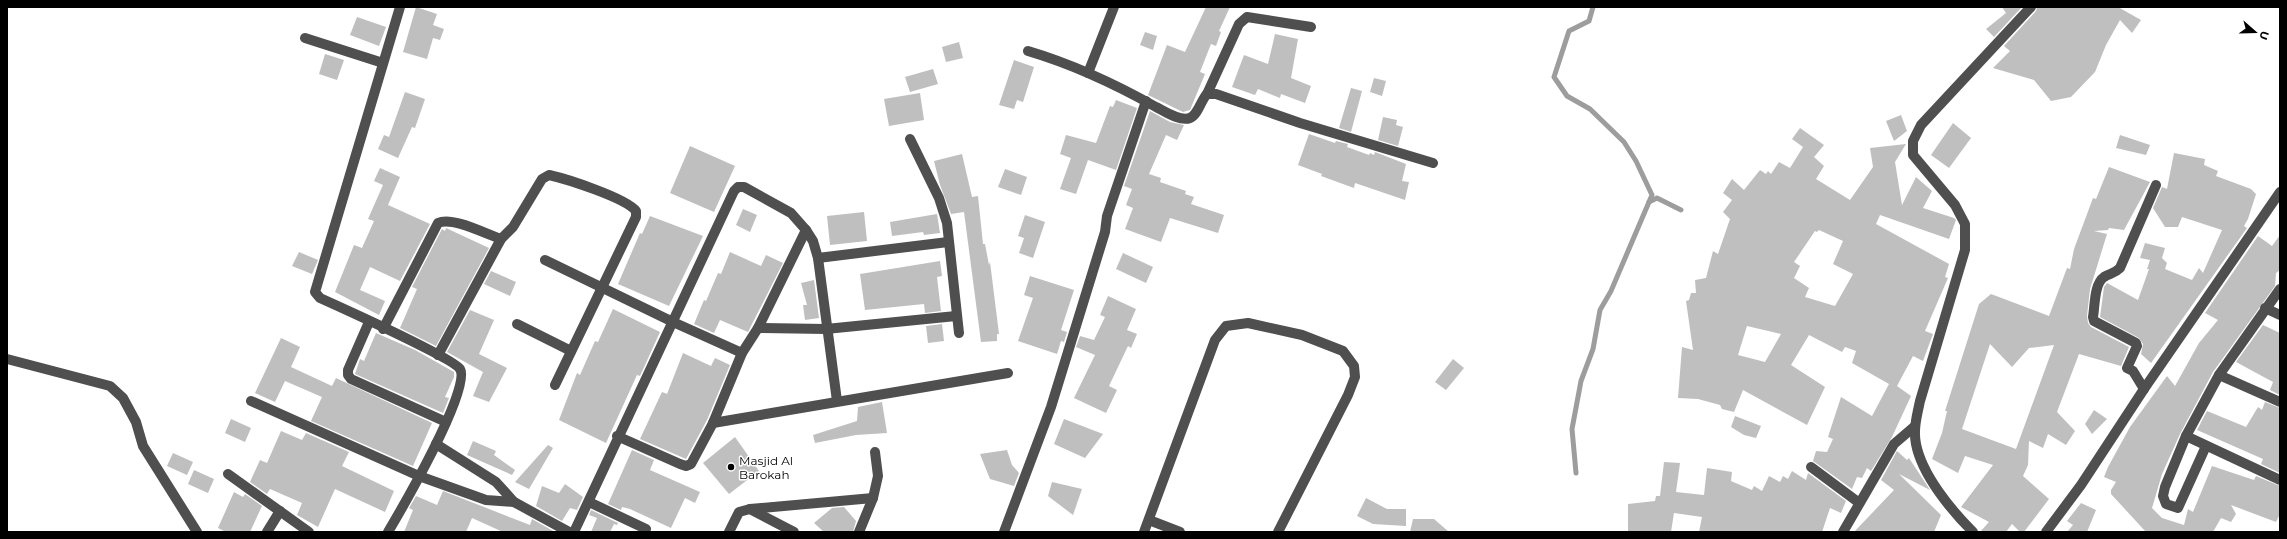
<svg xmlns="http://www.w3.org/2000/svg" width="2287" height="539" font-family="Montserrat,sans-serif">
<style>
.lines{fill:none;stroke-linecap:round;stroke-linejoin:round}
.stream{stroke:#9d9d9d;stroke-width:5}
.building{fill:#bfbfbf;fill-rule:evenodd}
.minor{stroke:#4f4f4f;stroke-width:10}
.poi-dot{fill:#000;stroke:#fff;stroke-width:1.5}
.labels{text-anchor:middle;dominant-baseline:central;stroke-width:3;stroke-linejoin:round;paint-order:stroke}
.poi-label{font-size:12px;fill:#000;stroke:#fff;text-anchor:start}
</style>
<rect width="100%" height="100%" fill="#fff"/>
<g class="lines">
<g class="stream">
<path d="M1649,202L1657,198L1681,210"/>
<path d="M1576,473L1572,429L1581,381L1593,349L1600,310L1611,291L1652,195L1636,161L1624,142L1590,109L1567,96L1554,77L1569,31L1589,21L1593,7"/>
</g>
</g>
<g class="building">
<path d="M416,7L437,14L433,25L444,29L440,40L433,38L427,59L403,52Z"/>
<path d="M1206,7H1230L1219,31L1221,32L1216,46L1211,44L1200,72L1205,74L1190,110L1183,112L1148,95L1167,45L1185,52Z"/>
<path d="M2002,7H2022L1994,37L1986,29L2006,13Z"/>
<path d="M2037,7H2118L2141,20L2132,33L2120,20L2106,45L2095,72L2071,97L2051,101L2034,80L1993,68L2010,51L2004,46L2036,11Z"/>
<path d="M357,17L386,27L379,46L350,35Z"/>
<path d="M1145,32L1157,36L1153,50L1140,45Z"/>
<path d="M1275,34L1298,39L1291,78L1311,86L1305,103L1281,94L1280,98L1258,89L1255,95L1232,87L1244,55L1268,64Z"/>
<path d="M959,42L963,58L946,62L942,47Z"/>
<path d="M325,54L344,60L337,80L319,74Z"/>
<path d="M1014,60L1034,67L1023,102L1017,100L1014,109L999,105Z"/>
<path d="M933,69L938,84L910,92L905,77Z"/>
<path d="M1374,78L1386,81L1382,96L1370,92Z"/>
<path d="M1351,88L1362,91L1351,132L1339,128Z"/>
<path d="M405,92L425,99L415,128L412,127L398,158L378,149L384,135L389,137Z"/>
<path d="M920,93L924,120L889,126L884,99Z"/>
<path d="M1116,100L1137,108L1116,170L1088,160L1076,194L1060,189L1071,158L1060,154L1066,135L1096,143L1110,106L1113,107Z"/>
<path d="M1150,111L1170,122L1184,125L1177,140L1166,135L1149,174L1161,178L1160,182L1186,191L1185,194L1194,197L1191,204L1224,215L1218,233L1170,218L1161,242L1125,229L1133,208L1126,205L1132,189L1124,186Z"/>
<path d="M1901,115L1907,131L1894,141L1886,121Z"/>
<path d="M1383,117L1397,120L1396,125L1403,127L1398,146L1378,140Z"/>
<path d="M1953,123L1971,138L1949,168L1931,155Z"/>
<path d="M1800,128L1824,145L1814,157L1824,166L1816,179L1850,200L1873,167L1870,148L1906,144L1895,162L1902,205L1916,177L1932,191L1923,208L1954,218L1956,220L1949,239L1880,215L1876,224L1949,264L1945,277L1948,278L1925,331L1933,334L1923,361L1913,356L1897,386L1911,396L1892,437L1871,471L1867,468L1862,478L1857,477L1852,489L1813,461L1816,451L1827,452L1833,439L1828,437L1841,397L1872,416L1889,384L1852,363L1856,351L1845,347L1842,352L1809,335L1791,365L1825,387L1807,425L1743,390L1734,412L1722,409L1720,405L1698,399L1678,398L1682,347L1693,350L1686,301L1689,300L1691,293H1696L1695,280L1706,278L1713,251L1718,254L1730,219L1723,212L1732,200L1723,193L1732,179L1744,190L1760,170L1766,174L1768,171L1771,174L1779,162L1790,168L1803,147L1792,139ZM1819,230L1843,241L1833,264L1853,274L1835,306L1805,297L1809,288L1794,278L1800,266L1794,262L1815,231L1817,232ZM1747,326L1781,334L1765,362L1738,355Z"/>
<path d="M1309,134L1335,143L1336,141L1348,144L1347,147L1369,155L1370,153L1374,155L1375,152L1406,164L1402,181L1409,182L1405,200L1355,183L1354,188L1321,176L1322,174L1298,165Z"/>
<path d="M2120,135L2150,145L2146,155L2116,148Z"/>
<path d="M690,146L735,166L714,212L670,193Z"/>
<path d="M2174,153L2205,159L2204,165L2218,171L2216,176L2251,189L2256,194L2248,219L2244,226L2247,228L2151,363L2141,354L2143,344L2139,338L2100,317L2104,287L2107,283L2138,300L2149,269H2147L2150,260L2140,258L2145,243L2165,248L2162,258L2167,263L2165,269L2192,280L2199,268L2203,273L2222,230L2182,217L2178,227H2165L2153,208L2162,187L2167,189Z"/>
<path d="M962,154L972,197L978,196L983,244H985L989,265L990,262L999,334H997V341L981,342L964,212L951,214L940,185L934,161Z"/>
<path d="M2109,167L2150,182L2124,230L2109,228L2108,230L2094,231L2107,234L2090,289L2087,316L2088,323L2091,327L2129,347L2121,366L2079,354L2057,412L2075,431L2066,445L2048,434L2043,448L2029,441L2028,465L2023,476L2049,499L2024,532H2020L2012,524L2006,532H1980L1989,522L1961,507L1993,465L1965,456L1958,473L1932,459L1942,433L1947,411H1945L1979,304L1991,294L2049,316L2067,268L2070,269L2074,249L2093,198L2096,199ZM1990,344L2012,367L2029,348L2054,345L2016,449L1962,429Z"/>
<path d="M380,168L400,177L388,205L430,224L400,281L370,267L360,290L385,301L379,315L335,292L354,245L362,248L374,221L368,219L383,185L374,181Z"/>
<path d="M1005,169L1027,177L1021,195L998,187Z"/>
<path d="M743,209L757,215L750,232L736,225Z"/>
<path d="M864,212L867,241L830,245L827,216Z"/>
<path d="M937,214L940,233L924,235L923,232L892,236L890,222Z"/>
<path d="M1025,215L1045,222L1033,258L1019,253L1024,238L1018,236Z"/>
<path d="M650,216L703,236L669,306L618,284L640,233L642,234Z"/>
<path d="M446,228L489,248L436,346L400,328L417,289L412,287L442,229L445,231Z"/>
<path d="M2280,235V270L2276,273L2275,286L2213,372L2180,434L2162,474L2152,508L2162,518L2184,525L2188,509L2193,512L2212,466L2254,480L2256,476L2280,486V514L2276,522L2231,505L2236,514L2231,522L2221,518L2213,532H2146L2111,494V490L2116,482L2104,477L2108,467L2130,427L2167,376L2175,386L2199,343L2218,320L2205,313L2258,236L2272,246Z"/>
<path d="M299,252L318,260L312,274L292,266Z"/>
<path d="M730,252L761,266L766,255L783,263L748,332L720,320L714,333L694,324L704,300L706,301L718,273L721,274Z"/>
<path d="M1123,253L1153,267L1146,283L1116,269Z"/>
<path d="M940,261L942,276L937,277L941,311L925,313L924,304L865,310L860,274Z"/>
<path d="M491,271L516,282L510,296L484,284Z"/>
<path d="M1030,276L1074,290L1061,330L1067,332L1064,342L1061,341L1057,354L1018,341L1033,298L1024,295Z"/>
<path d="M814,280L819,318L805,320L803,305H807L801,283Z"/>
<path d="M1108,296L1136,309L1127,330L1137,334L1131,348L1128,346L1109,386L1117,390L1106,413L1074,398L1095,355L1076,347L1080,336L1094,340L1105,317L1100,315Z"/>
<path d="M613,309L660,332L640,376L637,375L606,443L559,420L577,373L580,375L595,341L598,342Z"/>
<path d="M470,310L494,320L479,354L507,368L489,402L473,396L483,372L447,352Z"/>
<path d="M942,324L944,341L928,343L926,326Z"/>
<path d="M2263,325L2280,333V395L2270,390L2273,382L2236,362Z"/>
<path d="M376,333L415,350L454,372V377L445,397L449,398L443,413L355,374L360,359L364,361Z"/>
<path d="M281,338L300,347L291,367L332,386L336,378L432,423L413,466L311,421L322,397L285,381L275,402L255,393Z"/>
<path d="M683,353L711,366L715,358L730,365L707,420L686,459L640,439L662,392L667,394Z"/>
<path d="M1453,359L1464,368L1446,390L1435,382Z"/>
<path d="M882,402L887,433L856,435L815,443L813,435L857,421L858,407Z"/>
<path d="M2265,402L2280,408V473L2261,464L2263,459L2197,430L2207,411L2246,427L2258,407L2262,410Z"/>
<path d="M2094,410L2107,419L2092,434L2085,424Z"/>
<path d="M1735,416L1761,426L1756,438L1744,435L1731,427Z"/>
<path d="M231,419L251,428L245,442L225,433Z"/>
<path d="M1064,419L1103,434L1085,458L1054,444Z"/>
<path d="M281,431L302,440L306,433L349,452L342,466L394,491L385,512L335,489L318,527L297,515L302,503L270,489L267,494L250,482L260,460L267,463Z"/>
<path d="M735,437L759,471L729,494L703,463Z"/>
<path d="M473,441L496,451L494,455L515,470L512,475L467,455Z"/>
<path d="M548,445L553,448L529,489L515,482Z"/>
<path d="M632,450L654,460L650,470L700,492L695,503L685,498L671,528L630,509L622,507L621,510L608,504Z"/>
<path d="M1007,450L1012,465L1019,473L1014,486L990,479L980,454Z"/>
<path d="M1897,451L1907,460L1909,458L1930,490L1899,474L1941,515L1934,532H1854L1894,490L1881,480Z"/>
<path d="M173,453L193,462L187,475L167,466Z"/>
<path d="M1664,462L1680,463L1676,492L1704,495L1707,468L1732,472L1731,481L1752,490L1754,486L1762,491L1769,476L1780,482L1783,476L1788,479L1792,471L1806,480L1808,473L1846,501L1841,513L1830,508L1822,532H1699L1702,517L1674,513L1671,532H1628V504L1655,501L1656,496H1660Z"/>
<path d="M194,470L214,479L208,493L188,484Z"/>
<path d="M1052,482L1082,489L1073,515L1048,496Z"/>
<path d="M565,484L583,497L577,510L570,508L562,521L536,506L542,486L559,493Z"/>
<path d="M443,491L530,525L532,519L555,532H503L472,518L466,532H404L413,510L409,508L416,496L437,505Z"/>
<path d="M234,492L243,497L245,494L262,506L250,532H226L218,528Z"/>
<path d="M1366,498L1387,509H1406V526L1373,524L1357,516Z"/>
<path d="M2081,503L2096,510L2087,532H2067L2073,525L2067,521Z"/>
<path d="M844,507L856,521L853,532H824L814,523L832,508Z"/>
<path d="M591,510L618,523L617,525L614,524L610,532H591L597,518L589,515Z"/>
<path d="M1413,519H1434L1449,532H1410Z"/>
</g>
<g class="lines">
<g class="minor">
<path d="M305,38L383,63"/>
<path d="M1028,51C1072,64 1115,84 1156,107C1164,111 1180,122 1190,118C1198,115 1201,100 1207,94H1216L1300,123L1433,163"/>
<path d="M1088,73L1114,7"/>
<path d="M1207,94L1239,24L1247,17L1311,27"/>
<path d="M910,139L939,198L947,223L959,333"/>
<path d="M806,230L813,241L818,258L837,401"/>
<path d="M818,258L948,242"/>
<path d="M545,260L673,322L742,353"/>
<path d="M2280,289L2219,375L2186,436L2280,480"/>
<path d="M2265,308L2280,315"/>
<path d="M369,322L348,370V375L351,379L446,422"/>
<path d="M517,324L571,351"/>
<path d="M758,328L826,329L956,316"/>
<path d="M383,329L438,223C452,216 486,234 501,239"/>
<path d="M438,355L501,239L513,227L542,179L549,175C567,179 626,198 636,211V217L555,385"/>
<path d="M7,359L110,386L123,398L136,422L143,446L197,532"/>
<path d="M2219,375L2280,402"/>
<path d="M2144,389L2133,371L2127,368L2137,346L2136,343L2094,321L2093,317C2095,306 2094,284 2104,277C2110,273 2114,274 2120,268L2156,185"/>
<path d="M251,401L419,476L486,500L514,502"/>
<path d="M713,423L1008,373"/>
<path d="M2186,436L2165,487L2163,496L2166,504L2178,508L2206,446"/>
<path d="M436,444L496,482L514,502L569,532"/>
<path d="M1811,467L1858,502"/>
<path d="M228,474L309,532"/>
<path d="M589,502L646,529"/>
<path d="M750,509L873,498"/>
<path d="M1149,520L1180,532"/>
<path d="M267,532L280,511"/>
<path d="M388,532C401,510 472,388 460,369C453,358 340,307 320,298L315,292L400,7"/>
<path d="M574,532L734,191L738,187H744L791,213L806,230L758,328L742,353L713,423L691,464L686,466L680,464L617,436"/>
<path d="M729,532L739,512L750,509L794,532"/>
<path d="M859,532L873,498L878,476L875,452"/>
<path d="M1004,532L1051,407L1105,232L1107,216L1146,101"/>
<path d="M1144,532L1215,340L1226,326L1248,323L1302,335L1343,351L1354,366L1355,377L1348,395L1278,532"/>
<path d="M1843,532L1894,444L1915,426"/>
<path d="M1973,532C1951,510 1922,475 1916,444C1913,430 1917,415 1920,401L1965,250V224L1955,205L1913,155V141L1921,125L2031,7"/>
<path d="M2046,532L2081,485L2144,389L2280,192"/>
</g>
</g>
<circle class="poi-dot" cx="731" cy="467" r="4"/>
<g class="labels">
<g class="poi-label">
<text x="739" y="460">Masjid Al<tspan x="739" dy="14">Barokah</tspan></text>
</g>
</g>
<rect width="2287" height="539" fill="none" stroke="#000000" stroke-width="16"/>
<g transform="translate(2255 32) rotate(110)" stroke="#ffffff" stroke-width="3" paint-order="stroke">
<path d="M0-3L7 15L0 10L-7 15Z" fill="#000000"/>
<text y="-6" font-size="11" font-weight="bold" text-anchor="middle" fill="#000000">U</text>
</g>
</svg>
